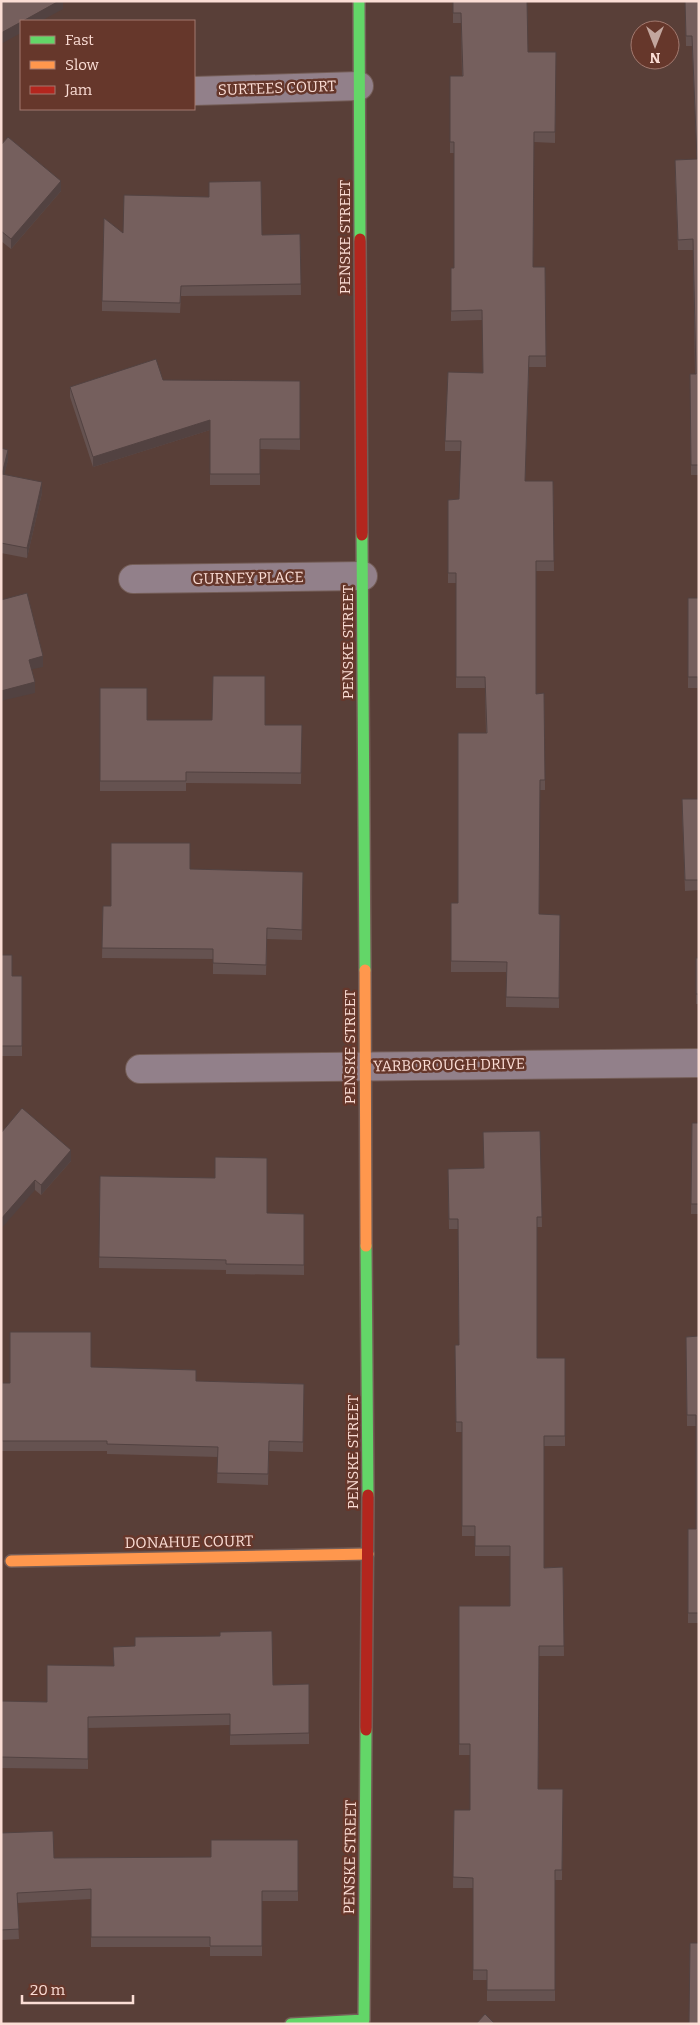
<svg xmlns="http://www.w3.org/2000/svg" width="700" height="2025" font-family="Bitter,serif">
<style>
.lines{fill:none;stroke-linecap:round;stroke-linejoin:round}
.street-casing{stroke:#745d57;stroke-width:30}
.fast-casing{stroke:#745d57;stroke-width:14}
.slow-casing{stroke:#745d57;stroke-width:14}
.jam-casing{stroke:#745d57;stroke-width:14}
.street{stroke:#92808a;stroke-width:28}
.fast{stroke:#63d668;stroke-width:11}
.slow{stroke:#ff974d;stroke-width:11}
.jam{stroke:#b3261e;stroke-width:11}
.wall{fill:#655250}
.shaded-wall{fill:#524241}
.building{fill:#755f5d;stroke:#524241}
.labels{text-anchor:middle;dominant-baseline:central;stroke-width:5;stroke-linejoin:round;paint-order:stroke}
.street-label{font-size:15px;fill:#fbddd5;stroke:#66372b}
</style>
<rect width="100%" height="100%" fill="#593f38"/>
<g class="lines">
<defs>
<g id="street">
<path d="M194,91L359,86"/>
<path d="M133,579L363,576"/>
<path d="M140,1069L699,1063"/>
</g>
<g id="fast">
<path d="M359,1L360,239"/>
<path d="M362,535L365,970"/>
<path d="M366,1246L368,1495"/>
<path d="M291,2024L364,2020L366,1730"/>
</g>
<g id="slow">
<path d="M365,970L366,1246"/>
<path d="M11,1561L368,1554"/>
</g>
<g id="jam">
<path d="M360,239L362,535"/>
<path d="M366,1730L368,1495"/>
</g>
</defs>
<use href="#street" class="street-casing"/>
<use href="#fast" class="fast-casing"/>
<use href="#slow" class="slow-casing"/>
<use href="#jam" class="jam-casing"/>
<use href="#street" class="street"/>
<use href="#fast" class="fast"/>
<use href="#slow" class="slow"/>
<use href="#jam" class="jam"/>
</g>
<g class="wall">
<path d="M453,1L528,52H556L555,143L534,142L533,267H545L546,367H529L525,481H553L554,571H536V694L545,780V790H540L539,914L560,915L559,1008L506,1007V972H451V903H458L486,733L485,688H456V583H448V500L459,499L461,451H445V441L483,373L482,320L451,321V268H454V153H450V76H462L461,23H453Z"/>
<path d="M685,1H699V475H691L690,374H695L693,250H678L675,170V160L697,159L692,46H686Z"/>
<path d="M1,145L61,191L11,249L1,241Z"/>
<path d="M123,233L262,235L300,234L301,295L181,296L180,313L102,311V301Z"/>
<path d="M163,380L300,381V450L260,449V485H210V430L93,467L70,397V387Z"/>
<path d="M1,448L8,460L4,474L42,493L27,558L1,553Z"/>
<path d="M688,598H699V890L685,891L682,809L698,799V688H688Z"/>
<path d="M100,688L147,720L265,725H302L301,784L186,783V791H100Z"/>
<path d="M190,869L303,872L302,940L267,939L266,975L213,974V959L102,958L103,906H111Z"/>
<path d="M1,955L12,976H22V1056H1Z"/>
<rect x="696" y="958" width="3" height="46"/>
<path d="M692,1123H699V1214H691Z"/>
<path d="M540,1131L542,1227H537V1358H565V1446H544V1568L563,1567L564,1656H539L538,1789H563L562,1880H555V2001H487V1980H473V1888H453L454,1810H470V1755H459V1606H510V1556H475V1536H462V1432H456L455,1345H459L458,1229H449L448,1180L484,1168Z"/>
<path d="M1,1133L71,1161L41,1195L35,1190Z"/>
<path d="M100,1176L267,1213L304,1214V1275L226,1274V1270L99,1268Z"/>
<path d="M699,1336V1623H688V1529H696V1426H687L686,1337Z"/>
<path d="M91,1367L196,1381L304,1384L303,1452L269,1451L268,1485L217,1483L218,1457L107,1454V1451H2V1383H10Z"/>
<path d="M309,1684V1744L230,1745V1725L88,1728V1769L1,1768V1701L47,1702L273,1685Z"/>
<path d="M1,1833L54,1858L211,1857L298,1840V1901H262V1956H210V1947H91V1899L17,1903L19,1939L1,1940Z"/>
</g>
<g class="shaded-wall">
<path d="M59,1H63V9L41,21H23Z"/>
<path d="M21,22V33L1,44V33Z"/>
<path d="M61,181V191L11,249V239Z"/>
<path d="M210,420V430L93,467V457Z"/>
<path d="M8,450V460L2,484V474Z"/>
<path d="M42,482V493L27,558V548Z"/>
<path d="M43,656V667L29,670V660Z"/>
<path d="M35,682V693L1,701V691Z"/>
<path d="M71,1150V1161L41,1195V1185Z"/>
<path d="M35,1180V1190L1,1229V1219Z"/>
</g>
<g class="building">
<path d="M1,1H59L23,21H21V22L1,33Z"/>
<path d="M453,1H527L528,52H556L555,132H534L533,267H545L546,356H529L525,481H553L554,561H536V694L544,693L545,780H540L539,914L560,915L559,998L506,997L507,962L451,961V903H458V733H487L485,677H456V573H448V500L459,499L461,441H445L448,372L483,373L482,310L451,311V268H454V142H450V76H463L461,13H453Z"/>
<path d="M685,1H699V465H691L690,374H696L693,239L678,240L675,160L697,159L692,36H686Z"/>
<path d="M8,137L61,181L11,239L1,231V145Z"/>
<path d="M261,181L262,235L300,234L301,284L181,286L180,303L102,301L104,218L123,233L124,195L209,197V182Z"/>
<path d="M156,359L163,380L300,381V439H260V474H210V420L93,457L70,387Z"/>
<path d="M1,448L8,450L2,474L42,482L27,548L1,543Z"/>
<path d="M27,593L43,656L29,660L35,682L1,691V600Z"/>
<path d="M688,598H699V880H685L682,799H698V677H688Z"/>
<path d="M213,676H265V725H302L301,773L186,772V781H100V688H147V720H212Z"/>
<path d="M111,843H190V869L303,872L302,930L267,928L266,965L213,963V949L102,948L103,906H111Z"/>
<path d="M1,955H12V976H22V1046H1Z"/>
<rect x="696" y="958" width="3" height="36"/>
<path d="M22,1108L71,1150L41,1185L35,1180L1,1219V1133Z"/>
<path d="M692,1123H699V1204H691Z"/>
<path d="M540,1131L542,1217H537V1358H565V1436H544V1568L563,1567L564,1646H539L538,1789H563L562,1870H555V1990H487V1970H473V1878L453,1877L454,1810H470V1744H459V1606H510V1546H475V1526H462V1422H456L455,1345H459L458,1219H449L448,1169L484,1168L483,1132Z"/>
<path d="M215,1157L267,1158V1213L304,1214V1265L226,1264V1260L99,1257L100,1176L215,1178Z"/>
<path d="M10,1332H91V1367L196,1370V1381L304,1384L303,1442L269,1441L268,1474L217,1473L218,1447L107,1444V1441H2V1383H10Z"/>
<path d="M699,1336V1613H688V1529H696V1415H687L686,1337Z"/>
<path d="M272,1631L273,1685L309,1684V1733L230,1735V1714L88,1717V1759L1,1757V1701L47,1702V1665L114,1666L113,1647L135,1646V1637L220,1636V1632Z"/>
<path d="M53,1831L54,1858L211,1857V1840H298V1891H262V1946H210V1937H91V1889L17,1893L19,1929L1,1930V1833Z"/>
<path d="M690,1943H699V2024H689Z"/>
<path d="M485,2014L495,2024H476Z"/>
</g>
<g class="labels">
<g class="street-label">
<text transform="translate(277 88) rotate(-2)">SURTEES COURT</text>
<text transform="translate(345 237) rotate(-90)">PENSKE STREET</text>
<text transform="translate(248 578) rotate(-1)">GURNEY PLACE</text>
<text transform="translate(348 642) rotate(-90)">PENSKE STREET</text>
<text transform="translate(350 1047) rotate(-90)">PENSKE STREET</text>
<text transform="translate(449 1065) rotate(-1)">YARBOROUGH DRIVE</text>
<text transform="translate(353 1452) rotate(-90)">PENSKE STREET</text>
<text transform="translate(189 1542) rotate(-1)">DONAHUE COURT</text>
<text transform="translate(350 1857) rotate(-89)">PENSKE STREET</text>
</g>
</g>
<rect width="700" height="2025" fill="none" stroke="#fbddd5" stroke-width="5"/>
<rect x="20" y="20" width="175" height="90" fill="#66372b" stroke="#a2796f"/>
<rect x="30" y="36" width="25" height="8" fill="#63d668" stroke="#a2796f"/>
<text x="65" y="45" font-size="15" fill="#fbddd5">Fast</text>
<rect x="30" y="61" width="25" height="8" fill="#ff974d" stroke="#a2796f"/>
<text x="65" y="70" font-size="15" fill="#fbddd5">Slow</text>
<rect x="30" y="86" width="25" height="8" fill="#b3261e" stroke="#a2796f"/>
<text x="65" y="95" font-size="15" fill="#fbddd5">Jam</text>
<g transform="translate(655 45) rotate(180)"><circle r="24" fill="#66372b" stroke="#a2796f"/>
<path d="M0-4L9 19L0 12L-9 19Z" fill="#c2a69e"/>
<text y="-8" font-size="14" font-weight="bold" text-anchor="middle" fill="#fbddd5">N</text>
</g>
<path d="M22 1995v8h111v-8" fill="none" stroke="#fbddd5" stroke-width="2.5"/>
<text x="30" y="1995" font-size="15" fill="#fbddd5" stroke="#66372b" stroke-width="4" paint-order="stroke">20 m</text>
</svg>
